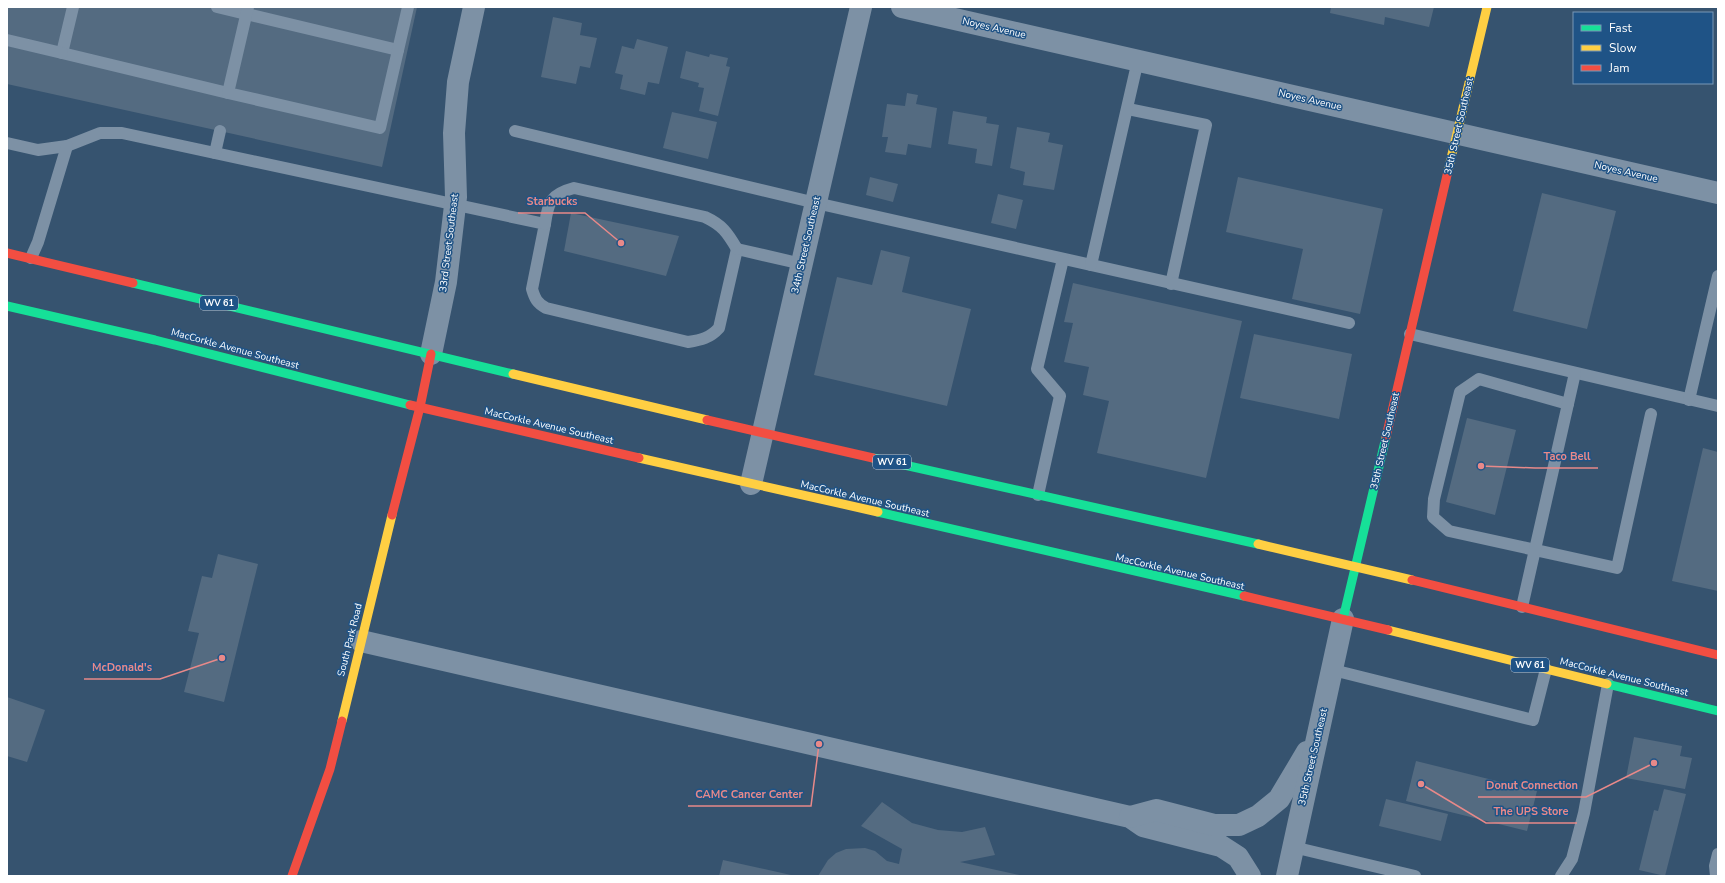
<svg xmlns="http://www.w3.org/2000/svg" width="1725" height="883" font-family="'Nunito Sans',sans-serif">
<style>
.building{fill:#546b81}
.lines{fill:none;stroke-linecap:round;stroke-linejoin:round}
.lane{stroke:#7d91a5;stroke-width:12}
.street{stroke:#7d91a5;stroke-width:22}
.fast{stroke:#16e098;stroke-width:9}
.slow{stroke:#ffcf43;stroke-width:9}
.jam{stroke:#f24e42;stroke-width:9}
.labels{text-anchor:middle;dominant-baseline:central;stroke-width:3;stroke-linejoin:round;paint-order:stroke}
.shield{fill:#1f5386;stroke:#bccbdb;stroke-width:1}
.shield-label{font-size:9px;font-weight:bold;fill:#fff}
.street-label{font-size:10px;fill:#fff;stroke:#1f5386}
.leader{fill:none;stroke:#e88989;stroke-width:1.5}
.callout-dot{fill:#e88989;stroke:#1f5386;stroke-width:1.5}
.callout-label{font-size:11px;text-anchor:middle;font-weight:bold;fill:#e88989;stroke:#1f5386;stroke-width:3;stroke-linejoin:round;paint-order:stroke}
</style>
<rect width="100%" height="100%" fill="#36536f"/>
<g class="building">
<path d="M7,7H417L382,167L7,84Z"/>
<path d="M1331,7H1434L1429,27L1385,17L1384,25L1330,13Z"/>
<path d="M553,17L582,23L580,35L597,38L590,68L580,66L576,84L541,77Z"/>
<path d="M637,39L668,47L659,84L648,82L645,95L620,89L623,75L615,73L622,46L634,49Z"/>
<path d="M686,51L709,57L710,54L728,58L726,66L730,67L718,116L699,111L704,88L698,87L699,83L680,78Z"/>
<path d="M907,93L918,95L916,104L937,108L931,148L908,144L906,155L885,152L888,137H882L887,104L905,106Z"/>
<path d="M953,111L987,117L986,123L999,125L992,166L975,163L977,149L948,144Z"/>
<path d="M672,112L717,122L708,159L663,148Z"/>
<path d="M1017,127L1050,133L1048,142L1063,145L1054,190L1023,185L1025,172L1010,168Z"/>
<path d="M870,177L898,184L893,202L866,195Z"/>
<path d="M1238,177L1383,209L1360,314L1292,299L1303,249L1226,232Z"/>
<path d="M1542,193L1616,211L1587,329L1513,311Z"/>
<path d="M998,194L1023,200L1016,229L991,223Z"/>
<path d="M571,213L679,236L666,276L564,251Z"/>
<path d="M881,250L910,257L902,292L971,309L947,406L814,375L837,277L872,285Z"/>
<path d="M1073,283L1242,321L1206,478L1097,453L1109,401L1083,395L1089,367L1064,362L1073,323L1064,322Z"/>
<path d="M1254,334L1352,354L1339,419L1240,398Z"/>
<path d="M1467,418L1516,430L1495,515L1446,502Z"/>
<path d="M1703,448L1718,452V591L1672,581Z"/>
<path d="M218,554L258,564L224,702L184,692L199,633L188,631L202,576L212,578Z"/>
<path d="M7,697L45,710L27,762L7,756Z"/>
<path d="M1634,737L1682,746L1680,756L1692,758L1685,789L1626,778Z"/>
<path d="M1416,761L1537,791L1527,831L1406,801Z"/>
<path d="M1664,789L1686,794L1665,876L1639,870L1654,810L1658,811Z"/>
<path d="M1386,799L1448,814L1441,841L1379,826Z"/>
<path d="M882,802L912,823L938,830L962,832L985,827L995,855L960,862L1024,876H818L828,860L836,853L846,849L865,848L875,851L887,861L899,864L902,849L861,826Z"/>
<path d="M723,860L791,875V876H719Z"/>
</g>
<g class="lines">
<g class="lane">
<path d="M73,7L62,53L228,93"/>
<path d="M217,7L398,50"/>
<path d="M248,7L228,93L380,128L408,7"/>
<path d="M7,40L62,53"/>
<path d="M1128,109L1206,125L1171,284"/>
<path d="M515,131L816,203L1349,323"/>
<path d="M7,143L38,150L67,146L100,133H122L545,224L532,289C535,299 537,303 546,308L688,342C701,340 710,338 719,328L737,249L802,264"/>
<path d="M215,153L220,131"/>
<path d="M545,224C548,202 551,194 574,188L705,217C722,225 727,232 737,249"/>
<path d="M31,258L38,242L67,146"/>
<path d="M1091,265L1138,60"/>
<path d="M1410,334L1718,406"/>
<path d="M1689,400L1718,276"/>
<path d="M1568,404L1479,379L1460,392L1434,499L1433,517L1449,531L1617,568L1651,414"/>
<path d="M1038,495L1060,396L1037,369L1063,259"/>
<path d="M1522,607L1575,373"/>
<path d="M1333,670L1533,720L1546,669"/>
<path d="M1293,847L1415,876"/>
<path d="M1561,876L1572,859L1584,813L1608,684"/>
<path d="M1716,876L1715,866L1718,854"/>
</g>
<g class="street">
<path d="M902,7L1718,193"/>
<path d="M431,354L446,282L456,197L454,133L458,82L474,7"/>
<path d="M751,484L861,7"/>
<path d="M361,641L1130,817L1143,826L1221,846L1238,857L1250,876"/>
<path d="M1130,817L1156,810L1214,825H1239L1258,816L1279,799L1307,752"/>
<path d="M1287,876L1343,619"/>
</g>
<g class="fast">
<path d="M133,283L513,374"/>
<path d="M7,306L155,340L410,405"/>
<path d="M873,458L1258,544"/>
<path d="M878,512L1244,596"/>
<path d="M1343,619L1386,437"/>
<path d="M1607,684L1718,711"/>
</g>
<g class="slow">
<path d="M1448,171L1487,7"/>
<path d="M513,374L707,420"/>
<path d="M639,458L878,512"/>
<path d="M1258,544L1412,580"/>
<path d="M1388,630L1607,684"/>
<path d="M342,721L392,515"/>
</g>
<g class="jam">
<path d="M7,253L133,283"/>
<path d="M410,405L639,458"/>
<path d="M707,420L873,458"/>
<path d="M1386,437L1448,171"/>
<path d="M392,515L420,407L431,354"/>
<path d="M1412,580L1718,655"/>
<path d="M1244,596L1388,630"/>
<path d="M292,876L330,769L342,721"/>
</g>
</g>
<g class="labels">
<g class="shield">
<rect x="200" y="296" width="38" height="14" rx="3"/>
<rect x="873" y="455" width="38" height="14" rx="3"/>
<rect x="1511" y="658" width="38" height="14" rx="3"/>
</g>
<g class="shield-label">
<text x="219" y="303">WV 61</text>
<text x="892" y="462">WV 61</text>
<text x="1530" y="665">WV 61</text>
</g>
<g class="street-label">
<text transform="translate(994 28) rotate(13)">Noyes Avenue</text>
<text transform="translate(1310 100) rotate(13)">Noyes Avenue</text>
<text transform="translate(1459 126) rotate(-77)">35th Street Southeast</text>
<text transform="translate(1626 172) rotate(13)">Noyes Avenue</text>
<text transform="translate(449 243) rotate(-83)">33rd Street Southeast</text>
<text transform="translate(806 245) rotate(-77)">34th Street Southeast</text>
<text transform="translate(235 349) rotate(15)">MacCorkle Avenue Southeast</text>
<text transform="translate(549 426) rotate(13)">MacCorkle Avenue Southeast</text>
<text transform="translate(1385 441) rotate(-77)">35th Street Southeast</text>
<text transform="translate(865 499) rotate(13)">MacCorkle Avenue Southeast</text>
<text transform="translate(1180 572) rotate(13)">MacCorkle Avenue Southeast</text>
<text transform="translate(350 640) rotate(-76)">South Park Road</text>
<text transform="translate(1624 677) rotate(14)">MacCorkle Avenue Southeast</text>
<text transform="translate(1313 757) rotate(-77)">35th Street Southeast</text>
</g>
</g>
<path class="leader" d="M621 243L585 213H518M1481 466L1535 468H1598M222 658L160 679H84M1654 763L1586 797H1478M819 744L811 806H688M1421 784L1486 823H1577"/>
<g class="callout-dot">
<circle cx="621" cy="243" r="4"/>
<circle cx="1481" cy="466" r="4"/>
<circle cx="222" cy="658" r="4"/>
<circle cx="1654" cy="763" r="4"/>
<circle cx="819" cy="744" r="4"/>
<circle cx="1421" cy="784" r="4"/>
</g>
<g class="callout-label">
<text x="552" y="205">Starbucks</text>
<text x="1567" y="460">Taco Bell</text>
<text x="122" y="671">McDonald's</text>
<text x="1532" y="789">Donut Connection</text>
<text x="749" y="798">CAMC Cancer Center</text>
<text x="1531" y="815">The UPS Store</text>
</g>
<rect width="1725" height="883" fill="none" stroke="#ffffff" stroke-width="16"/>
<rect x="1573" y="12" width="140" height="72" fill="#1f5386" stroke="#7998b6"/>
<rect x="1581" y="25" width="20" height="6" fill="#16e098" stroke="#7998b6"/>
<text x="1609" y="32" font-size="12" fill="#ffffff">Fast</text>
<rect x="1581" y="45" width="20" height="6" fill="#ffcf43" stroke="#7998b6"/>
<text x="1609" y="52" font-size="12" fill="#ffffff">Slow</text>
<rect x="1581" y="65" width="20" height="6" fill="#f24e42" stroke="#7998b6"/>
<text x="1609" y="72" font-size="12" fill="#ffffff">Jam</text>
</svg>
